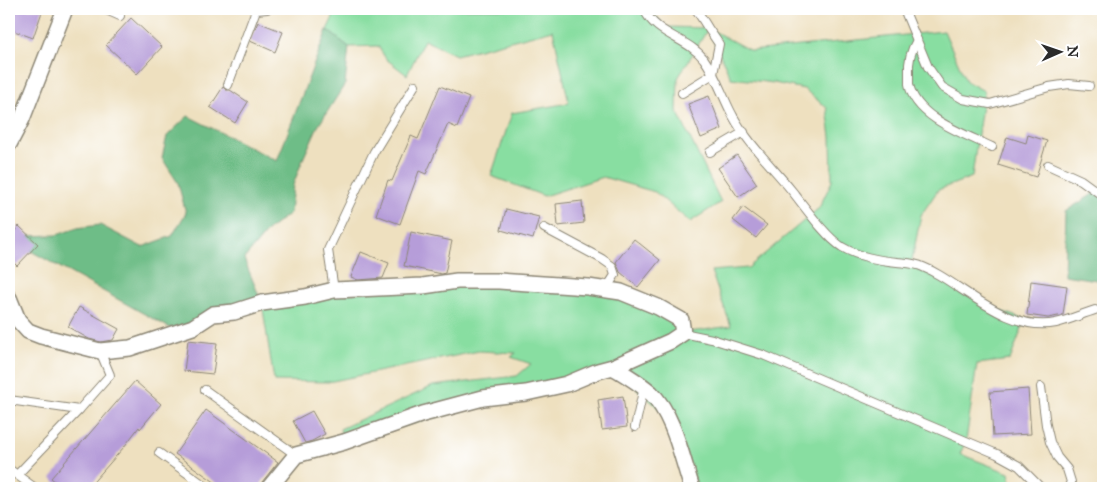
<svg xmlns="http://www.w3.org/2000/svg" width="1112" height="497" font-family="'IM FELL Great Primer',serif">
<style>
.green{fill:#88dea1;stroke:#5a8466}
.forest{fill:#6ebd87;stroke:#4c7459}
.building{fill:#b69dd9}
.lines{fill:none;stroke-linecap:round;stroke-linejoin:round}
.lane-casing{stroke:#8c8675;stroke-width:10}
.street-casing{stroke:#8c8675;stroke-width:18}
.lane{stroke:#fff;stroke-width:8}
.street{stroke:#fff;stroke-width:15}
</style>
<rect width="100%" height="100%" fill="#fff"/>
<filter id="ink" filterUnits="userSpaceOnUse"><feTurbulence type="fractalNoise" baseFrequency=".02" numOctaves="2"/><feDisplacementMap in="SourceGraphic" scale="10" xChannelSelector="R" yChannelSelector="G"/><feConvolveMatrix kernelMatrix="1 2 1 2 8 2 1 2 1" color-interpolation-filters="sRGB"/></filter>
<filter id="wash" filterUnits="userSpaceOnUse"><feTurbulence type="fractalNoise" baseFrequency=".0096" numOctaves="4" result="noise"/><feDisplacementMap in="SourceGraphic" scale="20" xChannelSelector="R" yChannelSelector="G"/><feGaussianBlur stdDeviation="1.12" result="paint"/><feColorMatrix in="noise" values="0 0 0 0 0 0 0 0 0 0 0 0 0 0 0 0 0 1.4 0 .05"/><feComposite in="paint" operator="in"/></filter>
<g filter="url(#wash)">
<rect width="100%" height="100%" fill="#eee0bf"/>
<path class="green" d="M337,9H649L666,27L708,28L751,51L944,31L966,81L984,91L972,177L938,190L921,215L911,265L924,269L993,308L1025,320L1010,360L977,364L966,441L960,454L1009,473L1013,488H698L675,423L613,367L526,393L344,442L340,429L433,386L517,376L531,364L511,357L516,353L479,351L328,382L274,381L262,303L423,286L588,287L658,307L683,333L731,326L711,271L748,268L819,208L832,181L831,137L827,108L804,89L774,83L731,78L708,29L678,78L677,111L721,202L690,222L655,192L603,177L544,196L491,176L512,113L569,103L553,30L456,55L424,40L407,75L386,59L378,46L349,47L327,30Z"/>
<g class="forest">
<path d="M327,30L349,47L345,84L317,128L303,159L293,185L290,213L268,230L244,259L262,303L177,332L9,239V232L26,236L57,235L77,228L100,225L142,247L172,236L186,213L178,183L162,158L167,136L188,116L277,161Z"/>
<path d="M1101,189L1103,190V281L1064,275L1066,211Z"/>
</g>
<g id="blocks">
<g class="building">
<path d="M16,9H43L33,38L9,29Z"/>
<path d="M131,18L162,47L137,74L106,45Z"/>
<path d="M258,22L283,32L275,52L250,41Z"/>
<path d="M440,86L469,98L457,128L448,124L426,174L419,171L400,224L376,215L388,180L392,181L411,136L418,139Z"/>
<path d="M223,87L226,90H230L248,102L235,123L210,107Z"/>
<path d="M709,96L722,129L701,138L688,104Z"/>
<path d="M1028,135L1047,141L1036,177L998,165L1007,137L1026,143Z"/>
<path d="M737,155L757,184L738,197L718,168Z"/>
<path d="M582,201L584,223L558,226L556,204Z"/>
<path d="M743,207L767,225L756,238L733,220Z"/>
<path d="M506,209L539,217L533,239L501,230Z"/>
<path d="M19,226L38,244L17,266L9,258V237Z"/>
<path d="M411,232L452,241L445,273L442,274L404,266Z"/>
<path d="M634,239L660,260L638,287L620,272L616,262Z"/>
<path d="M361,252L389,263L383,278L358,280L351,277Z"/>
<path d="M1031,281L1067,286L1063,315L1048,318L1027,315Z"/>
<path d="M79,307L119,329L113,340L101,342L89,339L68,327Z"/>
<path d="M188,340L217,343L213,374L184,371Z"/>
<path d="M135,381L161,404L140,429L139,427L124,447L88,488H63L51,478Z"/>
<path d="M1028,389L1031,434L993,436L990,392Z"/>
<path d="M623,396L627,427L602,430L598,400Z"/>
<path d="M206,410L278,462L262,482L260,488H223L175,454Z"/>
<path d="M312,411L325,434L312,441L305,443L293,421Z"/>
</g>
</g>
</g>
<g filter="url(#ink)">
<use href="#blocks" fill-opacity="0" stroke="#8c8675" stroke-width="1"/>
<g class="lines">
<defs>
<g id="lane">
<path d="M104,9L120,16"/>
<path d="M644,9C655,35 688,38 704,59C717,77 723,98 733,116C748,144 772,166 792,191C805,207 825,236 842,247C859,257 878,260 897,262C905,263 915,263 923,267C928,269 934,272 939,275C973,295 1014,332 1056,323C1069,320 1082,314 1095,310"/>
<path d="M904,9L928,67L942,87L963,99L990,104L1049,87L1069,84L1089,86"/>
<path d="M917,40C911,50 908,60 909,73C909,77 909,81 909,84C915,118 965,134 992,147"/>
<path d="M228,85L256,10L267,9"/>
<path d="M682,93L713,74L719,44L708,28L696,9"/>
<path d="M710,152L744,132"/>
<path d="M1048,165L1081,180L1103,196"/>
<path d="M544,228L602,259L612,266L615,275L610,283L602,286"/>
<path d="M334,290L328,250L374,152L415,85"/>
<path d="M683,333L712,339L763,355L966,441L997,454L1019,466L1041,488"/>
<path d="M1041,387L1046,425L1050,442L1057,457L1067,469L1071,482L1068,488"/>
<path d="M205,390L296,455"/>
<path d="M9,400L79,410L17,475L9,469"/>
<path d="M79,410L110,375L100,351"/>
<path d="M635,427L644,387"/>
<path d="M159,453L208,488"/>
<path d="M17,475L35,488"/>
</g>
<g id="street">
<path d="M9,144L22,119L65,9"/>
<path d="M9,298L18,320L28,331L41,336L100,351L130,348L193,327L213,314L234,312L262,303L305,297L334,290L423,286L457,281H499L588,287L621,292L658,307L681,320L683,333L671,341L613,367L598,371L567,384L526,393L483,398L423,414L344,442L296,455L269,488"/>
<path d="M613,367C626,375 640,383 651,393C674,415 682,459 692,488"/>
</g>
</defs>
<use href="#lane" class="lane-casing"/>
<use href="#street" class="street-casing"/>
<use href="#lane" class="lane"/>
<use href="#street" class="street"/>
</g>
</g>
<rect width="1112" height="497" fill="none" stroke="#fff" stroke-width="30"/>
<g transform="translate(1060 52) rotate(88)" stroke="#ffffff" stroke-width="4" paint-order="stroke">
<path d="M0-4L9 19L0 12L-9 19Z" fill="#2b2b2b"/>
<text y="-8" font-size="14" font-weight="bold" text-anchor="middle" fill="#2b2b2b">N</text>
</g>
</svg>
